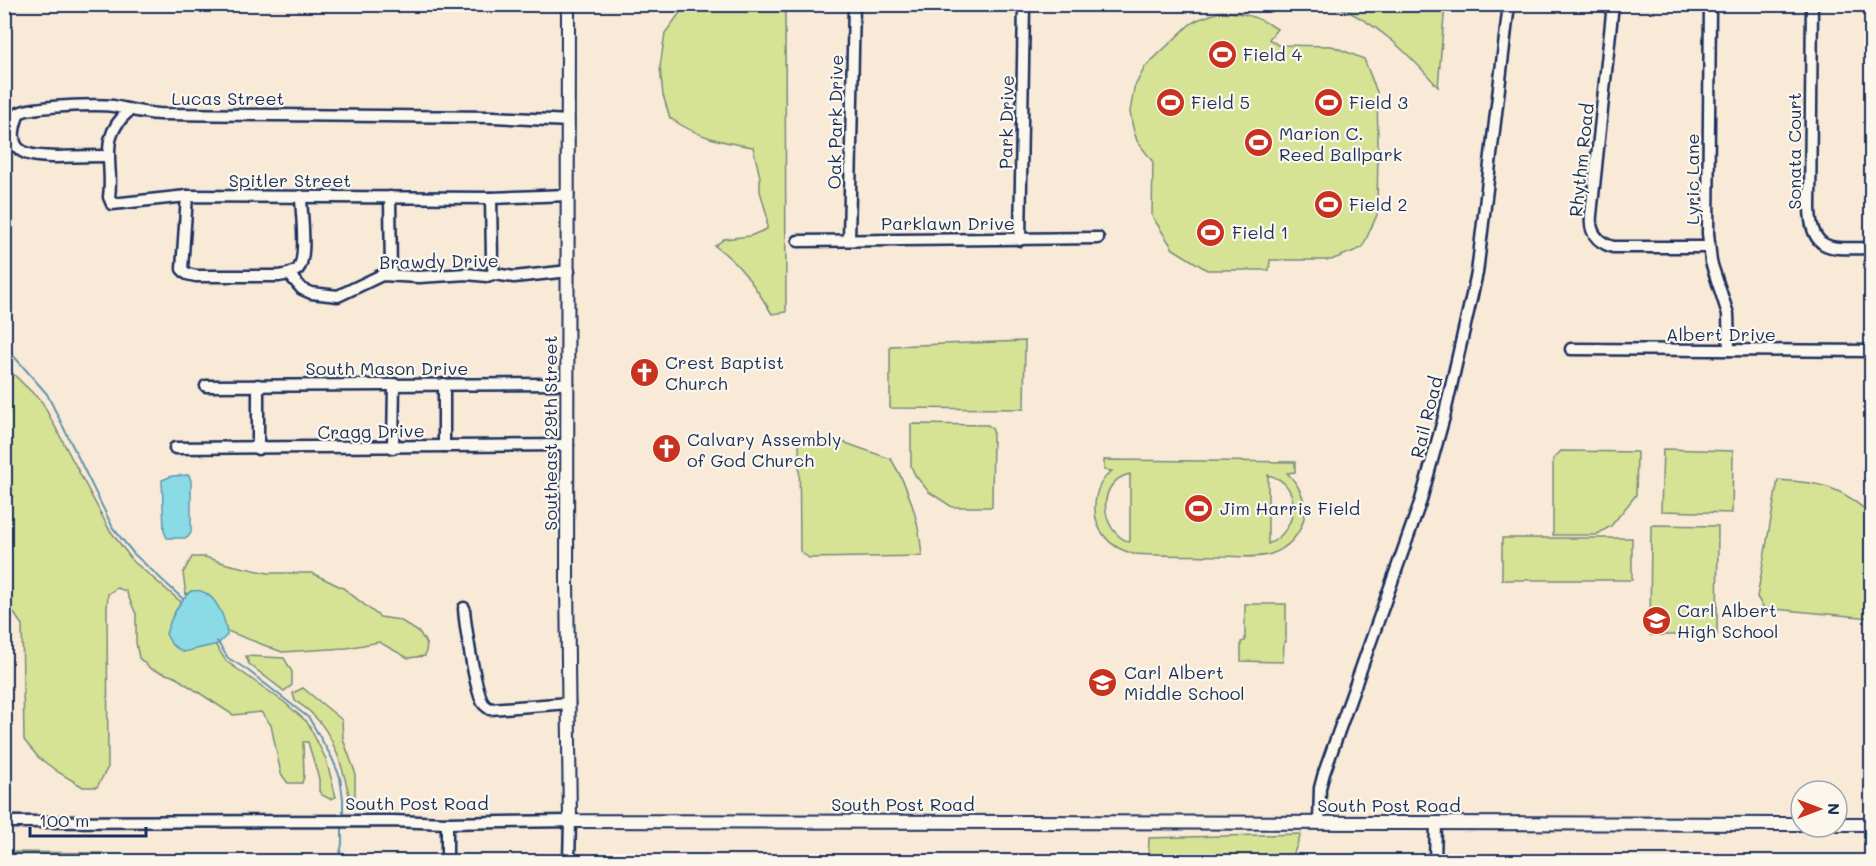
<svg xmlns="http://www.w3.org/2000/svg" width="1876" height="866" font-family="Mali,sans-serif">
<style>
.green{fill:#d6e395;stroke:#78897a;stroke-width:1.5;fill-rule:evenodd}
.water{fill:#8bdbe6;stroke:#5e96b0;stroke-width:1.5}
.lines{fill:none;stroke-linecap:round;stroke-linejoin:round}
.stream{stroke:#5e96b0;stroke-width:2}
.minor-casing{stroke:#1b2f5e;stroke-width:15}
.major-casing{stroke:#1b2f5e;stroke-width:16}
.minor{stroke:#fbf7ec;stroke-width:10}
.major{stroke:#fbf7ec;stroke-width:12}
.labels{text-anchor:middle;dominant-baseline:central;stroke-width:4.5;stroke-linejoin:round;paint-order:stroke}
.poi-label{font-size:18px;fill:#1b2f5e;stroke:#fbf7ec;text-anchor:start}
.street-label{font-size:18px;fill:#1b2f5e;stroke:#fbf7ec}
</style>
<rect width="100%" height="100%" fill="#f8ead6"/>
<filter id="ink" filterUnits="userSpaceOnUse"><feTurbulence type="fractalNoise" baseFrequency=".0167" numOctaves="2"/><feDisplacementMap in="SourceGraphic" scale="12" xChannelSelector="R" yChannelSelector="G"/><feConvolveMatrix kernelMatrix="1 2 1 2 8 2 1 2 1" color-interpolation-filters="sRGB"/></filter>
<g filter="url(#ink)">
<g class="green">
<path d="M683,5H785L786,312L772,314C756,288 741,264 715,246L724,239L750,236L767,229V216L760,191V177L753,147C720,142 698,137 670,118L663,95L660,67L665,33L682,10Z"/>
<path d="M1333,5H1445L1438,87C1408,53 1376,21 1333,5Z"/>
<path d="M1219,12C1241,11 1258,17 1277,29L1269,39L1278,45L1332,46L1364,59L1377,92L1378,145L1377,215L1362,248L1331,260H1270L1269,270H1207L1173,249L1152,216L1153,162L1137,141L1133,128L1130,112L1134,88L1145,67L1189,25L1197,20Z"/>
<path d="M1025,341L1024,409L890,408V346Z"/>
<path d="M4,365L42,402L109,529L133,561L181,602L172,617L183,652L215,644L226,661L284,702L307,722L326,759L336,797L330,799L322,795L319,791V779L308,742H303L304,776L302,783H288L281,774L271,725L261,712L233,715L175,677L151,669L139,658L136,643V614L126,591L117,588L108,594L107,608L108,767L97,787H83L58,772L38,757L24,740L22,625L9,606L4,587Z"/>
<path d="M911,424L988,425L993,430L992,507H952L929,492L915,475L911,466Z"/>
<path d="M799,435L840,441L891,459C910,489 919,521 922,556L809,558L800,551Z"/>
<path d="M1663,449L1733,451L1732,513L1661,511Z"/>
<path d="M1561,451L1637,452L1636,495L1611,526L1596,535H1553V459Z"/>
<path d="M1104,460L1295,462V472L1287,473C1299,485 1307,500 1304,518C1300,535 1287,549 1271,554C1256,559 1237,556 1221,556C1192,555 1162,556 1133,554C1123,550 1113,547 1106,538C1089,519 1092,486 1112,471L1104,470ZM1130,474V541L1129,542C1099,531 1096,481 1130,474ZM1268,475C1304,483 1299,531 1268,544Z"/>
<path d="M1778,480C1819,483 1842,485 1871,516V618L1764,608L1757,597Z"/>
<path d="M1651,525L1718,526L1717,635H1650Z"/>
<rect x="1502" y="538" width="130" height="42"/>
<path d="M192,557H205L227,564L268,573H312L343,588L380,617L400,620L420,633L427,645L425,656L408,658L379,642L347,648L282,652L227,631L220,610L191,591L186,595L183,573Z"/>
<path d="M1245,604H1286V642H1284L1283,662L1241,661V642L1245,641Z"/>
<path d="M246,656L284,658L292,672V685L284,691L249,664Z"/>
<path d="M303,688L342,720L343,739L355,772V796L349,795C343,769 334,734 313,715C308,709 301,705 295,701L293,693Z"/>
<path d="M1301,834L1291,861H1148L1149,838Z"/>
<path d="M5,852L102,853V861H5Z"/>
</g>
<g class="water">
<path d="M189,475L191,481V533L187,538H167L164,531L162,480L172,476Z"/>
<path d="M191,591C195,591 198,590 201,591C217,596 226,620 227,635L218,644L183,652L172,645L166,634C171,617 178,603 191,591Z"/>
</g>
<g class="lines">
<g class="stream">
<path d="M4,345L47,394L113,528L134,554L183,599"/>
<path d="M217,641L228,658L246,669L309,718L332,758L340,777L343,799V817"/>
<path d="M338,862L342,844V826"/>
</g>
<defs>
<g id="minor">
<path d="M1613,4L1591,215C1589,231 1596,242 1613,247H1709"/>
<path d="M1710,4L1708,233L1711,262L1728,314L1729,350"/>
<path d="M1812,4L1810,208C1811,255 1834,248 1872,248"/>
<path d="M129,111C97,138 114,163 109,197L112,204L187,196L491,198L568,195"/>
<path d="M108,156C91,156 75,156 59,157C25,157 3,153 19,113C31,106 98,104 113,106C129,109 142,113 159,114L494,117L568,121"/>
<path d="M187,196L182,269L187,274L196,276H279L289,274L302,289L311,293L338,296L382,275L419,277L467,274L487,276L494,274L514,277L569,271"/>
<path d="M390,197L391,275"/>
<path d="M491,198L492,259L494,274"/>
<path d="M849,240L854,4"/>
<path d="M1020,240L1024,4"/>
<path d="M798,241L1098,238"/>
<path d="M289,274C292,272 296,271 298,269C308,258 301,211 301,196"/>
<path d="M1571,349L1872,351"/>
<path d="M258,385V449"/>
<path d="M206,386L568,384"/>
<path d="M444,446V384"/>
<path d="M175,448L568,445"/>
<path d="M393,448L394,384"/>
<path d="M464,608C465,624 475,690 483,703C484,705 487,707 490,709L569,703"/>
<path d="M4,822L392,821L447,823L570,821L569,862"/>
<path d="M1319,823L1320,788L1324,773L1421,500L1444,417L1477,273L1509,4"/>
<path d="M447,862V823"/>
<path d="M1435,862L1436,823"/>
</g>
<g id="major">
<path d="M568,4L567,583L570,821L1801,824"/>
<path d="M1837,824H1872"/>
</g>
</defs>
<use href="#minor" class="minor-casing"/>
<use href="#major" class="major-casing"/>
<use href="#minor" class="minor"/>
<use href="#major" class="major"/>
</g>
</g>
<defs>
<symbol id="stadium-disc" viewBox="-11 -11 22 22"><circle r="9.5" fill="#c8321e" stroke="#fbf7ec"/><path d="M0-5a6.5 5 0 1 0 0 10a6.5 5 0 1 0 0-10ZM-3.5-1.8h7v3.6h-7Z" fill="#fff"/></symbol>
<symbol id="church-disc" viewBox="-11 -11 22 22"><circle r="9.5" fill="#c8321e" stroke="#fbf7ec"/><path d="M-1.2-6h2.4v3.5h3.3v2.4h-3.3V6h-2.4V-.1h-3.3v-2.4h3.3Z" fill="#fff"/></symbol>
<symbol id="school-disc" viewBox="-11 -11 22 22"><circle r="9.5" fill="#c8321e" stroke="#fbf7ec"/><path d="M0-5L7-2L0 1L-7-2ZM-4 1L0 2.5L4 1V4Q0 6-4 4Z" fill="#fff"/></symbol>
</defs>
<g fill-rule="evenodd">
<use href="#stadium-disc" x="1206" y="38" width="33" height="33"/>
<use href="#stadium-disc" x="1154" y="86" width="33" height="33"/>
<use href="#stadium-disc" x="1312" y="86" width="33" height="33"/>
<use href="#stadium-disc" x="1242" y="126" width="33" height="33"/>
<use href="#stadium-disc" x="1312" y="188" width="33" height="33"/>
<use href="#stadium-disc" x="1194" y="216" width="33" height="33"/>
<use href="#church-disc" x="628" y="356" width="33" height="33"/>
<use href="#church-disc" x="650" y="432" width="33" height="33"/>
<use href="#stadium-disc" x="1182" y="492" width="33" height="33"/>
<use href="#school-disc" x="1640" y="604" width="33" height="33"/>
<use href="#school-disc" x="1086" y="666" width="33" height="33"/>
</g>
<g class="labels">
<g class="poi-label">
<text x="1243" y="54">Field 4</text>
<text x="1191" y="102">Field 5</text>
<text x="1349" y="102">Field 3</text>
<text x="1279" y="133">Marion C.<tspan x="1279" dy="21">Reed Ballpark</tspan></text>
<text x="1349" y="204">Field 2</text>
<text x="1232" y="232">Field 1</text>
<text x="665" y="362">Crest Baptist<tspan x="665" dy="21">Church</tspan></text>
<text x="687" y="439">Calvary Assembly<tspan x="687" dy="21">of God Church</tspan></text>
<text x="1220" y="508">Jim Harris Field</text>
<text x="1677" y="610">Carl Albert<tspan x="1677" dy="21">High School</tspan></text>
<text x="1124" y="672">Carl Albert<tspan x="1124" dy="21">Middle School</tspan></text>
</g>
<g class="street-label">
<text x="228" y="98">Lucas Street</text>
<text transform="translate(835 122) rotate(-89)">Oak Park Drive</text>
<text transform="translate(1006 122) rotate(-89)">Park Drive</text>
<text transform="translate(1794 151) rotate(-90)">Sonata Court</text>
<text transform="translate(1581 160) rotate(-84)">Rhythm Road</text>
<text transform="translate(1692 179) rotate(-90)">Lyric Lane</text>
<text x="290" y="180">Spitler Street</text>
<text x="948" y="223">Parklawn Drive</text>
<text transform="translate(439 261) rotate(-1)">Brawdy Drive</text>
<text x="1721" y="334">Albert Drive</text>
<text x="387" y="368">South Mason Drive</text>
<text transform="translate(1426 417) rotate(-76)">Rail Road</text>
<text transform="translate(371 431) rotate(-1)">Cragg Drive</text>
<text transform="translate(550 433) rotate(-90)">Southeast 29th Street</text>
<text x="417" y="803">South Post Road</text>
<text x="903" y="804">South Post Road</text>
<text x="1389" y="805">South Post Road</text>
</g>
</g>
<rect width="1876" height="866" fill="none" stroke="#fbf7ec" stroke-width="24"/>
<rect x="12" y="12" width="1852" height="842" fill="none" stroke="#1b2f5e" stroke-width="2" filter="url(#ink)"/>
<g transform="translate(1819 809) rotate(90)"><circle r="28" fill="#fbf7ec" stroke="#a1a7b3" stroke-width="1.5"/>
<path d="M0-4.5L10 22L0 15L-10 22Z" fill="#c8321e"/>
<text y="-9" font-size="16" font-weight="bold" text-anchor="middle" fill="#1b2f5e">N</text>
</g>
<path d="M30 827v9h116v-9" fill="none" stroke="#1b2f5e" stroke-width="3"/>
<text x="39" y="827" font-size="18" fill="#1b2f5e" stroke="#fbf7ec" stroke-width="4.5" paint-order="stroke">100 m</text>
</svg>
